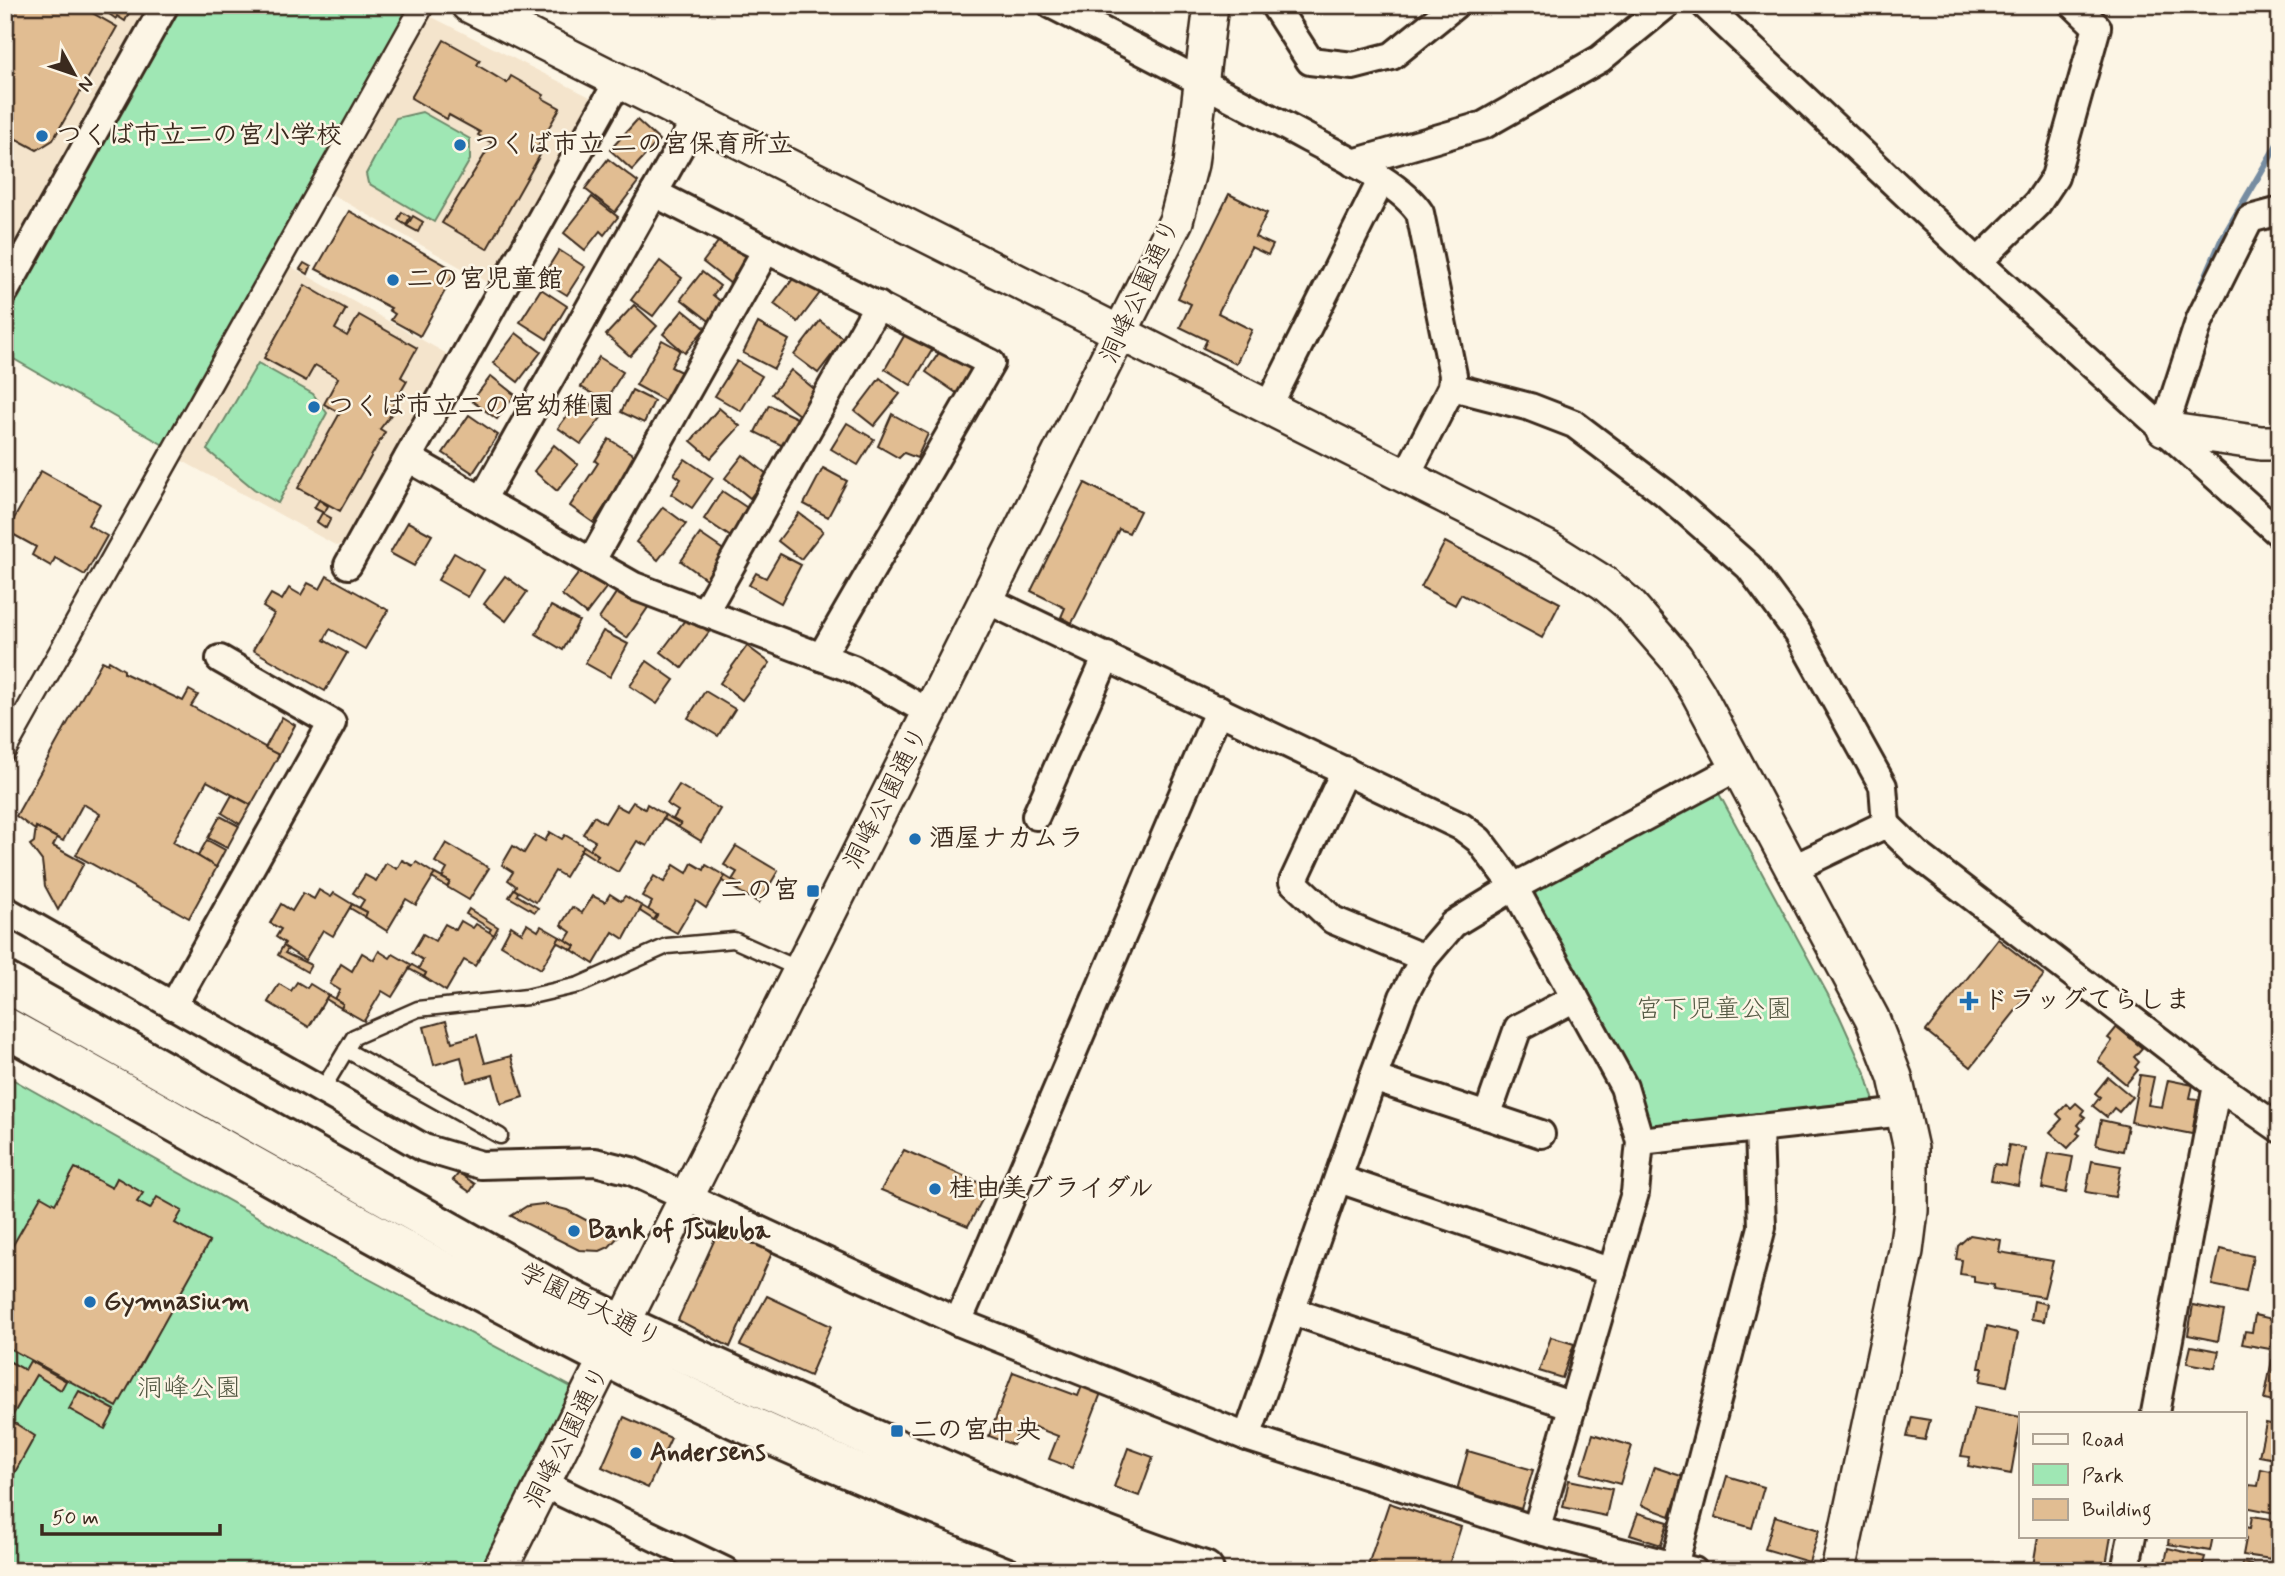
<svg xmlns="http://www.w3.org/2000/svg" width="2285" height="1576" font-family="Mynerve,'Klee One',sans-serif">
<style>
.built{fill:#f4e4cc}
.green{fill:#9fe7b4;stroke:#6d8869;stroke-width:2}
.lines{fill:none;stroke-linecap:round;stroke-linejoin:round}
.stream{stroke:#768ca1;stroke-width:7}
.building{fill:#e1bd92;stroke:#3b2a1e;stroke-width:2}
.service-casing{stroke:#3b2a1e;stroke-width:19}
.pedestrian-casing{stroke:#3b2a1e;stroke-width:26}
.minor-casing{stroke:#3b2a1e;stroke-width:32}
.tertiary-casing{stroke:#3b2a1e;stroke-width:38}
.secondary-casing{stroke:#3b2a1e;stroke-width:44}
.service{stroke:#fcf5e5;stroke-width:14}
.pedestrian{stroke:#fcf5e5;stroke-width:21}
.minor{stroke:#fcf5e5;stroke-width:26}
.tertiary{stroke:#fcf5e5;stroke-width:33}
.secondary{stroke:#fcf5e5;stroke-width:38}
.poi-dot{fill:#1f6fb2;stroke:#fcf5e5;stroke-width:2.5}
.labels{text-anchor:middle;dominant-baseline:central;stroke-width:5;stroke-linejoin:round;paint-order:stroke}
.poi-label{font-size:26px;font-weight:bold;fill:#3b2a1e;stroke:#fcf5e5;text-anchor:start}
.street-label{font-size:26px;fill:#3b2a1e;stroke:#fcf5e5}
.park-label{font-size:26px;fill:#545944;stroke:#fcf5e5}
</style>
<rect width="100%" height="100%" fill="#fcf5e5"/>
<filter id="ink" filterUnits="userSpaceOnUse"><feTurbulence type="fractalNoise" baseFrequency=".0143" numOctaves="2"/><feDisplacementMap in="SourceGraphic" scale="14" xChannelSelector="R" yChannelSelector="G"/><feConvolveMatrix kernelMatrix="1 2 1 2 8 2 1 2 1" color-interpolation-filters="sRGB"/></filter>
<g filter="url(#ink)">
<g class="built">
<path d="M5,5H154L5,266Z"/>
<path d="M424,13L596,100L490,284L326,191Z"/>
<path d="M288,265L449,355L343,543L337,546L179,459Z"/>
</g>
<g class="green">
<path d="M178,5H408L415,9L167,447L5,354V312Z"/>
<path d="M422,112L470,139V160L434,222L368,183L366,174L396,118Z"/>
<path d="M258,363L313,394L327,413L278,503L254,489L207,450Z"/>
<path d="M1717,790L1839,1015L1867,1077L1875,1105L1653,1130L1643,1121L1535,899L1536,888Z"/>
<path d="M5,1075L354,1271L577,1390L485,1571H5Z"/>
</g>
<g class="lines">
<path class="stream" d="M2198,295L2222,239L2280,140"/>
</g>
<g class="building">
<path d="M10,5H78L117,27L53,140L37,150L5,133V13Z"/>
<path d="M128,5L132,7L125,21L117,16L116,19L98,6Z"/>
<path d="M444,40L480,60L477,65L507,83L511,76L544,95L542,98L560,108L535,152L540,155L487,249L442,223L492,143L478,135L480,132L449,115L447,119L411,98Z"/>
<path d="M637,120L659,140L632,170L610,150Z"/>
<path d="M608,159L638,182L615,212L585,189Z"/>
<path d="M5,167L12,171L5,183Z"/>
<path d="M1229,194L1267,213L1255,237L1273,245L1268,255L1251,247L1218,313L1252,330L1236,364L1203,348L1207,340L1180,327L1191,304L1178,298Z"/>
<path d="M592,197L618,217L604,235L600,231L585,250L564,233Z"/>
<path d="M349,211L456,271L420,336L391,320L395,314L389,310L391,308L316,269Z"/>
<path d="M402,212L410,217L406,225L398,220Z"/>
<path d="M413,216L423,222L418,232L407,226Z"/>
<path d="M724,234L752,256L731,284L703,262Z"/>
<path d="M559,250L585,267L567,295L541,279Z"/>
<path d="M660,261L682,278L653,316L631,300Z"/>
<path d="M304,263L311,267L308,274L300,269Z"/>
<path d="M799,271L823,289L798,322L774,304Z"/>
<path d="M702,272L720,286L713,295L725,305L712,323L681,299Z"/>
<path d="M305,285L346,309L335,329L347,336L359,315L417,348L401,377L407,381L392,407L396,408L380,429L385,432L340,511L298,488L340,413L324,404L338,378L315,365L306,381L264,358Z"/>
<path d="M541,289L567,306L547,339L520,322Z"/>
<path d="M634,305L657,326L630,356L606,335Z"/>
<path d="M683,310L705,328L685,353L663,334Z"/>
<path d="M820,321L844,339L818,373L794,355Z"/>
<path d="M758,323L789,340L774,369L743,353Z"/>
<path d="M907,331L934,347L911,385L885,369Z"/>
<path d="M516,333L541,352L518,382L493,363Z"/>
<path d="M662,340L680,350L671,367L683,373L667,402L636,385Z"/>
<path d="M943,347L975,369L958,394L926,372Z"/>
<path d="M599,357L623,372L605,401L581,387Z"/>
<path d="M737,361L762,376L741,411L715,396Z"/>
<path d="M791,370L818,392L799,415L772,394Z"/>
<path d="M491,376L515,395L497,419L472,401Z"/>
<path d="M880,378L900,394L874,426L855,411Z"/>
<path d="M632,390L654,401L644,423L621,412Z"/>
<path d="M581,397L604,414L581,444L558,428Z"/>
<path d="M769,405L799,419L785,447L755,432Z"/>
<path d="M719,408L740,426L711,458L691,441Z"/>
<path d="M892,414L928,434L917,458L904,453L899,458L878,446Z"/>
<path d="M469,415L498,435L473,473L443,453Z"/>
<path d="M847,423L874,439L858,465L831,449Z"/>
<path d="M609,439L637,457L594,523L570,506L598,463L595,461Z"/>
<path d="M554,445L578,465L557,491L534,471Z"/>
<path d="M743,455L768,475L750,498L725,478Z"/>
<path d="M685,459L713,478L692,508L671,494L681,479L674,474Z"/>
<path d="M823,468L847,481L828,517L804,504Z"/>
<path d="M41,471L100,504L88,525L107,536L85,575L55,558L51,566L32,555L36,547L7,531Z"/>
<path d="M1085,483L1140,511L1129,533L1119,529L1072,623L1061,617L1065,608L1031,591Z"/>
<path d="M722,491L749,509L731,537L704,519Z"/>
<path d="M319,500L328,506L324,513L314,508Z"/>
<path d="M663,507L686,524L658,560L636,542Z"/>
<path d="M322,513L331,518L326,528L317,522Z"/>
<path d="M799,513L823,531L801,559L778,541Z"/>
<path d="M408,522L432,535L414,566L390,553Z"/>
<path d="M700,534L725,551L706,579L681,561Z"/>
<path d="M1445,542L1560,603L1542,638L1461,594L1455,605L1421,587Z"/>
<path d="M454,553L484,570L468,597L438,580Z"/>
<path d="M780,554L801,565L781,603L749,585L756,573L766,578Z"/>
<path d="M582,569L606,588L586,614L562,595Z"/>
<path d="M327,576L388,610L365,649L330,629L324,640L347,653L325,691L253,650L274,614L263,607L271,594L282,600L289,588L301,595L308,583L320,589Z"/>
<path d="M505,576L527,592L506,621L484,604Z"/>
<path d="M620,587L649,606L627,638L599,619Z"/>
<path d="M551,606L579,621L563,650L536,634Z"/>
<path d="M688,616L709,632L682,668L661,652Z"/>
<path d="M603,631L628,644L610,677L585,663Z"/>
<path d="M747,646L770,663L742,700L720,683Z"/>
<path d="M102,661L108,664L109,661L124,670V673L183,701L189,690L198,695L191,706L279,755L251,805L207,781L173,842L217,867L189,918L76,855L100,814L83,804L63,841L36,827L35,830L16,816Z"/>
<path d="M647,661L674,680L657,704L630,686Z"/>
<path d="M705,691L735,709L718,736L688,718Z"/>
<path d="M282,717L295,725L279,755L265,748Z"/>
<path d="M679,785L720,809L701,841L678,827L681,824L673,819L678,811L667,804Z"/>
<path d="M232,795L251,805L240,824L222,813Z"/>
<path d="M633,802L645,809L647,804L665,815L647,846L637,841L618,872L595,859L598,855L590,849L595,841L583,834L594,816L605,823L616,805L627,811Z"/>
<path d="M665,815L681,824L678,827L663,819Z"/>
<path d="M220,816L239,826L227,848L208,838Z"/>
<path d="M36,827L57,838L53,846L84,863L58,910L45,886L42,861L30,845L34,842Z"/>
<path d="M550,832L562,839L565,835L584,846L565,877L555,871L536,902L514,889L516,886L508,880L513,872L502,865L513,846L524,853L535,835L545,841Z"/>
<path d="M207,840L225,850L216,867L198,856Z"/>
<path d="M446,843L489,868L469,900L447,887L450,882L442,878L447,869L435,862Z"/>
<path d="M584,846L598,855L595,859L581,850Z"/>
<path d="M736,846L778,871L759,903L737,890L740,885L732,880L737,872L724,865Z"/>
<path d="M402,860L413,866L416,862L435,874L416,905L406,899L387,931L365,917L367,912L359,908L364,900L353,893L365,875L376,881L386,863L397,869Z"/>
<path d="M692,863L704,870L706,865L725,876L706,908L696,901L677,933L654,920L657,915L648,910L652,902L642,896L654,876L664,882L674,865L687,873Z"/>
<path d="M435,874L450,882L447,887L432,878Z"/>
<path d="M725,876L740,885L737,890L722,881Z"/>
<path d="M514,889L518,892L517,895L538,908L535,912L509,897Z"/>
<path d="M319,890L331,897L334,893L352,904L333,936L323,930L305,960L283,946L285,943L276,937L281,929L270,923L281,904L292,911L303,893L314,899Z"/>
<path d="M610,894L621,901L625,896L642,906L624,939L613,932L594,964L572,950L575,946L566,940L571,932L561,925L572,907L582,913L593,896L605,902Z"/>
<path d="M352,904L367,912L365,917L350,908Z"/>
<path d="M642,906L657,915L654,920L640,911Z"/>
<path d="M469,909L498,927L494,935L489,932L491,929L466,914Z"/>
<path d="M461,921L473,928L476,924L494,935L475,966L464,960L446,991L424,977L426,973L418,969L423,960L412,953L423,934L435,941L445,924L456,930Z"/>
<path d="M527,924L538,931L541,926L560,937L541,969L501,945L511,926L522,933Z"/>
<path d="M560,937L575,946L572,950L557,942Z"/>
<path d="M1998,939L2044,975L1971,1067L1926,1031Z"/>
<path d="M283,946L288,949L285,953L311,965L307,972L278,955Z"/>
<path d="M379,951L390,958L393,954L412,965L392,997L382,991L364,1021L341,1008L343,1004L335,999L340,990L330,984L341,964L352,971L362,953L374,960Z"/>
<path d="M412,965L426,973L424,977L409,969Z"/>
<path d="M297,982L307,988L310,984L328,995L309,1027L268,1002L279,984L291,991Z"/>
<path d="M328,995L343,1004L341,1008L326,999Z"/>
<path d="M446,1021L452,1042L477,1035L485,1063L511,1056L523,1097L501,1104L493,1075L467,1082L461,1057L434,1065L424,1027Z"/>
<path d="M2117,1027L2142,1048L2134,1057L2139,1062L2135,1067L2138,1070L2126,1084L2098,1061L2112,1041L2108,1038Z"/>
<path d="M2140,1075L2154,1077L2148,1105L2162,1107L2168,1080L2193,1085L2190,1098L2198,1099L2192,1134L2131,1122Z"/>
<path d="M2108,1077L2132,1097L2119,1112L2114,1108L2107,1117L2093,1106L2100,1097L2095,1093Z"/>
<path d="M2076,1103L2084,1110L2081,1114L2085,1117L2078,1125L2081,1128L2077,1133L2080,1135L2068,1148L2050,1132L2062,1119L2057,1114L2067,1104L2071,1108Z"/>
<path d="M2101,1120L2128,1126L2123,1151L2096,1145Z"/>
<path d="M2009,1145L2025,1148L2018,1185L1991,1180L1994,1164L2005,1166Z"/>
<path d="M904,1150L989,1187L968,1226L881,1190Z"/>
<path d="M2049,1153L2073,1157L2066,1193L2042,1188Z"/>
<path d="M2092,1161L2121,1166L2115,1197L2086,1192Z"/>
<path d="M75,1168L112,1188L117,1178L143,1193L137,1202L150,1209L157,1197L182,1211L175,1223L209,1242L117,1407L5,1346V1259L41,1196L55,1204Z"/>
<path d="M459,1173L475,1184L470,1192L453,1180Z"/>
<path d="M543,1204L567,1210L618,1237L609,1247L600,1251L579,1250L511,1216L527,1206Z"/>
<path d="M723,1221L776,1244L730,1347L678,1320Z"/>
<path d="M1970,1235L2001,1240L1999,1252L2053,1261L2044,1297L1993,1289L1994,1285L1974,1282V1276L1960,1274L1962,1260L1956,1259L1958,1246Z"/>
<path d="M2220,1249L2253,1256L2246,1292L2212,1285Z"/>
<path d="M767,1296L831,1326L810,1376L740,1345Z"/>
<path d="M2034,1301L2047,1304L2044,1321L2031,1319Z"/>
<path d="M2193,1305L2224,1311L2218,1341L2188,1335Z"/>
<path d="M2255,1315L2276,1320L2270,1349L2242,1344L2245,1331L2252,1332Z"/>
<path d="M1987,1326L2018,1333L2007,1386L1980,1381L1983,1368H1979Z"/>
<path d="M1551,1337L1574,1344L1562,1378L1539,1371Z"/>
<path d="M2191,1346L2219,1351L2215,1368L2187,1363Z"/>
<path d="M5,1359L25,1370L30,1361L66,1381L61,1390L36,1375L10,1420L35,1436L5,1490Z"/>
<path d="M2272,1360L2280,1361V1403L2264,1400Z"/>
<path d="M1013,1372L1078,1396L1082,1386L1101,1393L1072,1468L1049,1459L1058,1436L1022,1422L1013,1445L989,1436Z"/>
<path d="M79,1391L115,1410L105,1429L69,1409Z"/>
<path d="M1974,1408L2021,1417L2011,1474L1968,1466L1970,1457L1961,1456Z"/>
<path d="M624,1417L671,1438L648,1488L602,1467Z"/>
<path d="M1912,1417L1930,1420L1925,1440L1907,1437Z"/>
<path d="M2277,1417L2280,1418V1460L2259,1456L2266,1423L2275,1425Z"/>
<path d="M1593,1434L1632,1446L1620,1484L1581,1473Z"/>
<path d="M1128,1448L1153,1457L1139,1496L1114,1487Z"/>
<path d="M1468,1451L1533,1470L1521,1509L1457,1490Z"/>
<path d="M1654,1467L1684,1477L1670,1516L1641,1505Z"/>
<path d="M2261,1469L2280,1473V1514L2245,1507L2249,1485L2258,1486Z"/>
<path d="M1727,1476L1764,1487L1752,1528L1715,1517Z"/>
<path d="M1569,1480L1612,1489L1606,1516L1563,1507Z"/>
<path d="M1389,1503L1461,1527L1447,1571H1366Z"/>
<path d="M1638,1513L1668,1522L1661,1545L1630,1535Z"/>
<path d="M1775,1516L1819,1530L1809,1562L1765,1549Z"/>
<path d="M2252,1516L2278,1520L2272,1559L2243,1555L2246,1539L2240,1536H2245V1527L2250,1528Z"/>
<path d="M2038,1536H2111L2105,1571H2061L2033,1566Z"/>
<path d="M2169,1536H2213L2210,1551L2168,1544Z"/>
<path d="M2168,1548L2205,1557L2201,1571H2163Z"/>
<path d="M2242,1563L2269,1568L2268,1571H2240Z"/>
</g>
<g class="lines">
<defs>
<g id="service">
<path d="M346,1050L500,1136"/>
<path d="M322,1090L354,1037L418,1009L527,997L579,985L667,946L734,940L801,970"/>
</g>
<path id="pedestrian" d="M5,750L423,5"/>
<g id="minor">
<path d="M1052,5C1138,49 1224,93 1309,139C1340,156 1401,183 1420,213L1453,375L1452,387L1406,476"/>
<path d="M1274,5L1310,61L1353,66L1392,56L1455,5"/>
<path d="M1705,5L1978,262L2280,534"/>
<path d="M1353,163L1484,125L1600,59L1666,5"/>
<path d="M654,193L991,363L821,657"/>
<path d="M1978,262L2037,204L2055,177L2097,27L2074,5"/>
<path d="M5,291L165,5"/>
<path d="M1452,387L1530,407L1574,424L1665,493L1749,567L1798,633L1883,786L1886,824"/>
<path d="M1268,407L1381,181"/>
<path d="M2164,429L2200,319L2250,219L2280,211"/>
<path d="M408,458L634,586L853,669L930,713"/>
<path d="M482,500L695,120"/>
<path d="M591,562L766,250"/>
<path d="M348,565L618,81"/>
<path d="M987,600L1462,827L1479,840L1514,887L1624,1087L1640,1141L1635,1193L1536,1530"/>
<path d="M704,613L878,305"/>
<path d="M1345,770L1293,882L1333,920L1424,958"/>
<path d="M1036,816L1107,656"/>
<path d="M1792,869L1886,824L1917,854L2217,1085L2280,1129"/>
<path d="M5,910L424,1148L481,1165L595,1162L631,1171L958,1322L1247,1437L1536,1530L1694,1571"/>
<path d="M173,1006L332,723L220,659"/>
<path d="M1373,1078L1541,1134"/>
<path d="M1487,1116L1518,1028L1575,998"/>
<path d="M1640,1141L1904,1112"/>
<path d="M1339,1179L1612,1272"/>
<path d="M1292,1311L1573,1406"/>
<path d="M958,1322L1219,709"/>
<path d="M2155,1413L2217,1085"/>
<path d="M1247,1437L1373,1078L1403,997L1424,958L1453,924L1514,887L1738,767"/>
<path d="M544,1484L725,1571"/>
<path d="M1674,1566L1762,1227L1759,1128"/>
<path d="M2125,1571L2132,1536"/>
</g>
<g id="tertiary">
<path d="M468,5L1550,549L1604,583L1629,604L1676,658L1698,693L1872,1018L1895,1077L1911,1149V1211L1906,1251L1838,1571"/>
<path d="M2164,429L2261,443H2280"/>
<path d="M499,1571L1176,221L1191,164L1211,5"/>
</g>
<g id="secondary">
<path d="M5,982L562,1295C643,1336 725,1372 807,1409C937,1468 1068,1526 1204,1571"/>
<path d="M5,1027C206,1138 405,1255 609,1358C768,1439 934,1505 1100,1571"/>
</g>
</defs>
<use href="#service" class="service-casing"/>
<use href="#pedestrian" class="pedestrian-casing"/>
<use href="#minor" class="minor-casing"/>
<use href="#tertiary" class="tertiary-casing"/>
<use href="#secondary" class="secondary-casing"/>
<use href="#service" class="service"/>
<use href="#pedestrian" class="pedestrian"/>
<use href="#minor" class="minor"/>
<use href="#tertiary" class="tertiary"/>
<use href="#secondary" class="secondary"/>
</g>
</g>
<g class="poi-dot">
<circle cx="42" cy="136" r="7"/>
<circle cx="460" cy="145" r="7"/>
<circle cx="393" cy="280" r="7"/>
<circle cx="314" cy="407" r="7"/>
<circle cx="915" cy="839" r="7"/>
<rect x="806" y="884" width="14" height="14" rx="3.5"/>
<path d="M1965.5 990.5h7v7h7v7h-7v7h-7v-7h-7v-7h7z"/>
<circle cx="935" cy="1189" r="7"/>
<circle cx="574" cy="1231" r="7"/>
<circle cx="90" cy="1302" r="7"/>
<rect x="890" y="1424" width="14" height="14" rx="3.5"/>
<circle cx="636" cy="1453" r="7"/>
</g>
<g class="labels">
<g class="poi-label">
<text x="56" y="136">つくば市立二の宮小学校</text>
<text x="474" y="145">つくば市立 二の宮保育所立</text>
<text x="407" y="280">二の宮児童館</text>
<text x="328" y="407">つくば市立二の宮幼稚園</text>
<text x="929" y="839">酒屋ナカムラ</text>
<text x="799" y="891" text-anchor="end">二の宮</text>
<text x="1983" y="1001">ドラッグてらしま</text>
<text x="949" y="1189">桂由美ブライダル</text>
<text x="588" y="1231">Bank of Tsukuba</text>
<text x="104" y="1302">Gymnasium</text>
<text x="911" y="1431">二の宮中央</text>
<text x="650" y="1453">Andersens</text>
</g>
<g class="street-label">
<text transform="translate(1141 291) rotate(-65)">洞峰公園通り</text>
<text transform="translate(887 798) rotate(-63)">洞峰公園通り</text>
<text transform="translate(590 1306) rotate(27)">学園西大通り</text>
<text transform="translate(568 1437) rotate(-63)">洞峰公園通り</text>
</g>
<g class="park-label">
<text x="1714" y="1010">宮下児童公園</text>
<text x="189" y="1389">洞峰公園</text>
</g>
</g>
<rect width="2285" height="1576" fill="none" stroke="#fcf5e5" stroke-width="28"/>
<rect x="14" y="14" width="2257" height="1548" fill="none" stroke="#3b2a1e" stroke-width="2.5" filter="url(#ink)"/>
<rect x="2019" y="1412" width="228" height="126" fill="#fcf5e5" stroke="#afa495" stroke-width="2"/>
<rect x="2033" y="1434" width="35" height="10" fill="#fcf5e5" stroke="#afa495" stroke-width="2"/>
<text x="2082" y="1446" font-size="21" fill="#3b2a1e">Road</text>
<rect x="2033" y="1464" width="35" height="21" fill="#9fe7b4" stroke="#afa495" stroke-width="2"/>
<text x="2082" y="1482" font-size="21" fill="#3b2a1e">Park</text>
<rect x="2033" y="1499" width="35" height="21" fill="#e1bd92" stroke="#afa495" stroke-width="2"/>
<text x="2082" y="1516" font-size="21" fill="#3b2a1e">Building</text>
<g transform="translate(74 74) rotate(130)" stroke="#fcf5e5" stroke-width="5" paint-order="stroke">
<path d="M0-5L12 26L0 18L-12 26Z" fill="#3b2a1e"/>
<text y="-10" font-size="19" font-weight="bold" text-anchor="middle" fill="#3b2a1e">N</text>
</g>
<path d="M42 1524v10h178v-10" fill="none" stroke="#3b2a1e" stroke-width="3.5"/>
<text x="52" y="1524" font-size="21" fill="#3b2a1e" stroke="#fcf5e5" stroke-width="5" paint-order="stroke">50 m</text>
</svg>
